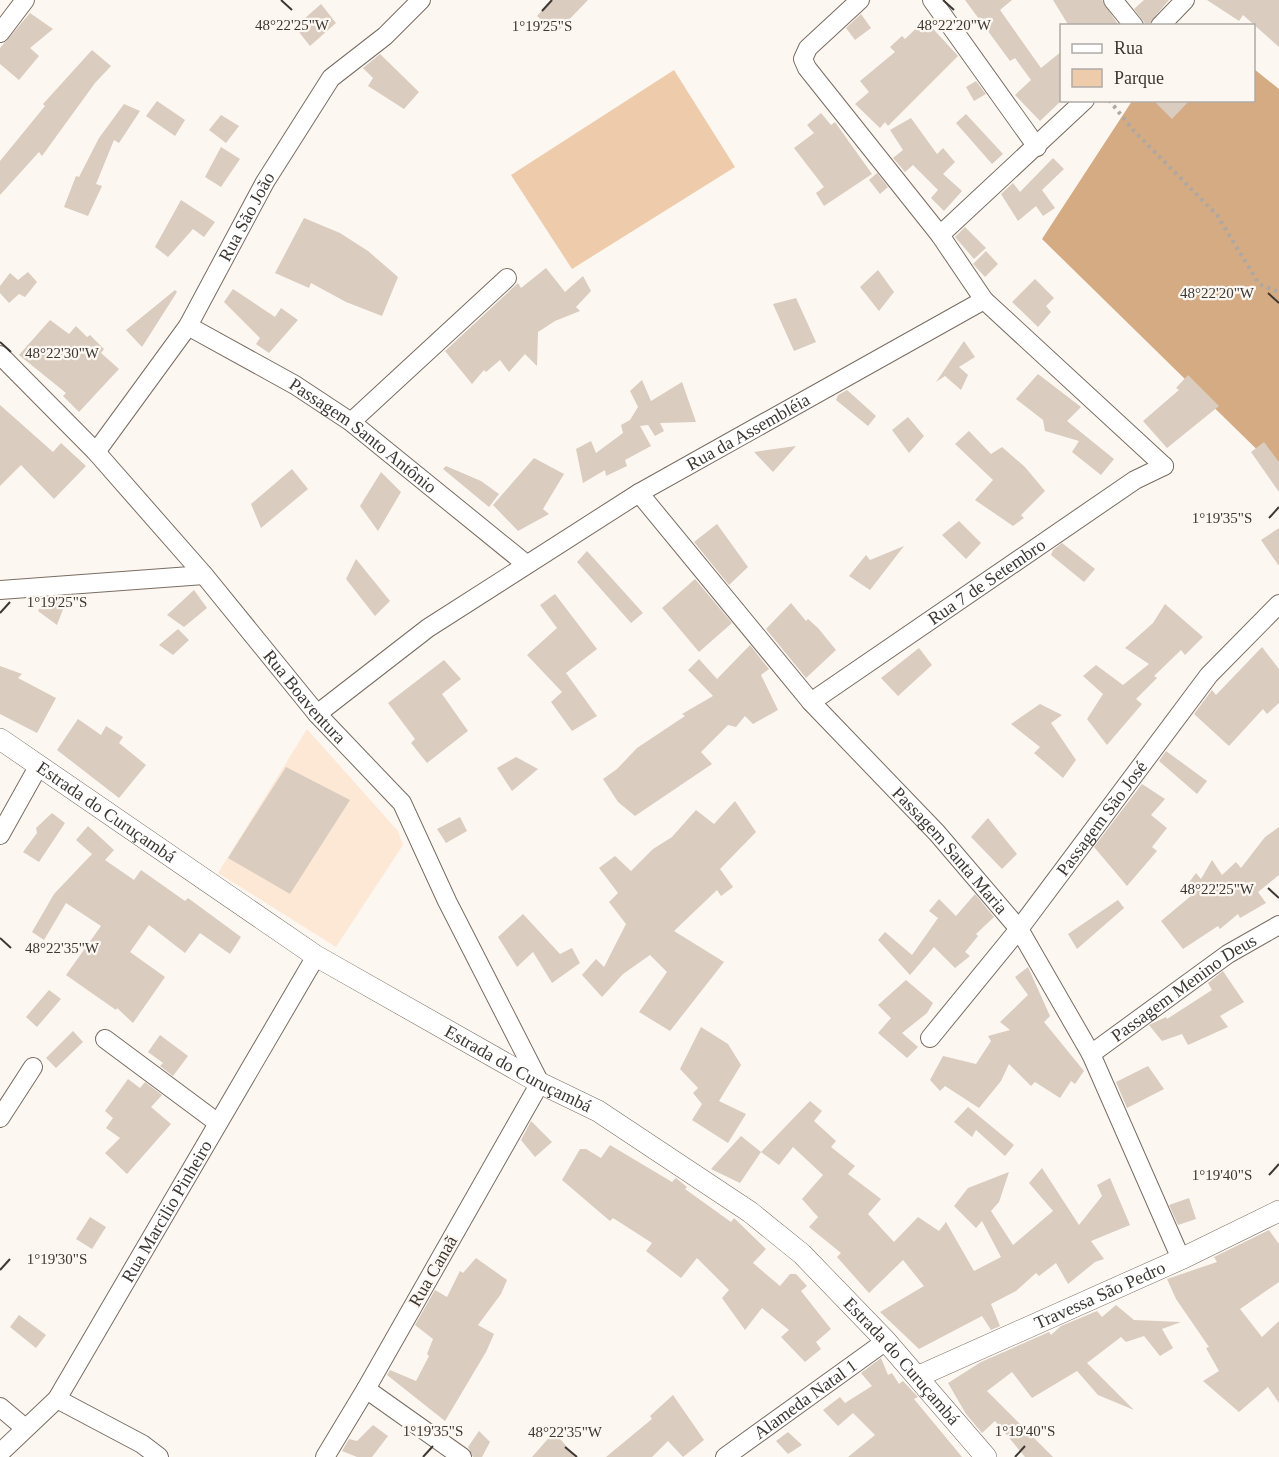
<svg xmlns="http://www.w3.org/2000/svg" width="1279" height="1457" font-family="Georgia,serif">
<style>
.built{fill:#fde8d6}
.green{fill:#edcbab}
.forest{fill:#d4ab83}
.building{fill:#daccbf}
.lines{fill:none;stroke-linecap:round;stroke-linejoin:round}
.minor-casing{stroke:#7a6d62;stroke-width:20}
.tertiary-casing{stroke:#7a6d62;stroke-width:22}
.path{stroke:#ada8a3;stroke-width:4;stroke-dasharray:3 4.5;stroke-linecap:butt}
.minor{stroke:#fff;stroke-width:18}
.tertiary{stroke:#fff;stroke-width:21}
.ticks{fill:none;stroke:#3d3833;stroke-width:2}
.labels{text-anchor:middle;dominant-baseline:central;stroke-width:4.5;stroke-linejoin:round;paint-order:stroke}
.street-label{font-size:18px;fill:#3d3833;stroke:#fdf7f2}
.ticks-label{font-size:15px;text-anchor:middle;fill:#3d3833;stroke:#fdf7f2;stroke-width:4.5;stroke-linejoin:round;paint-order:stroke}
</style>
<rect width="100%" height="100%" fill="#fdf7f2"/>
<path class="built" d="M307,729L398,831L403,845L336,947L218,873Z"/>
<path class="green" d="M674,70L735,167L572,269L511,175Z"/>
<path class="forest" d="M1254,69L1279,89V471L1042,239L1132,101L1254,100Z"/>
<g class="building">
<path d="M551,0H588L556,33L537,16Z"/>
<path d="M965,0H1012L1000,10L1041,68L1062,51V100L1040,121L1015,95L1031,80L1015,58L1010,61Z"/>
<path d="M1053,0H1102L1119,26H1069Z"/>
<path d="M1144,0H1169L1147,26L1134,9Z"/>
<path d="M1207,0H1279V47L1243,15L1239,21Z"/>
<path d="M321,4L336,23L310,46L295,27Z"/>
<path d="M30,13L53,29L30,48L39,56L19,80L0,64V48Z"/>
<path d="M861,14L871,28L855,40L846,28Z"/>
<path d="M925,20L958,56L888,126L885,122L880,128L855,104L869,92L860,81L895,52L890,47L902,36L905,39Z"/>
<path d="M92,50L111,66L95,83L42,156L39,152L0,195V161L45,106L43,104Z"/>
<path d="M380,54L419,92L404,109L368,86L373,78L363,68Z"/>
<path d="M976,81L986,94L974,101L966,87Z"/>
<path d="M1153,100H1190L1172,119Z"/>
<path d="M157,101L185,120L175,136L146,116Z"/>
<path d="M124,104L140,111L119,143L114,140L96,184L102,186L88,216L64,207L76,176L79,177L99,138Z"/>
<path d="M821,113L831,125L835,122L872,174L824,206L816,193L824,187L794,148L814,133L807,125Z"/>
<path d="M966,114L1003,154L992,164L956,123Z"/>
<path d="M221,115L239,126L226,143L209,130Z"/>
<path d="M911,118L937,154L943,148L955,162L943,174L962,191L944,211L931,198L938,190L913,165L905,172L893,158L903,150L890,130Z"/>
<path d="M221,147L240,159L221,187L205,177Z"/>
<path d="M1053,158L1064,169L1042,190L1055,208L1043,216L1036,206L1018,221L1001,194L1013,183L1020,192Z"/>
<path d="M877,173L888,187L880,194L869,180Z"/>
<path d="M181,200L215,222L204,237L193,229L168,257L155,247Z"/>
<path d="M304,218L340,233L368,251L398,277L382,316L346,302L311,283L309,288L275,273Z"/>
<path d="M965,227L986,248L974,259L955,237Z"/>
<path d="M986,251L998,264L985,277L973,264Z"/>
<path d="M546,268L565,292L583,276L591,291L576,307L580,311L555,321L538,332L537,366L525,354L509,372L500,360L486,372L484,370L472,384L445,351L518,283L521,288Z"/>
<path d="M878,270L894,292L879,311L860,287Z"/>
<path d="M28,272L37,282L25,297L19,294L9,303L0,293V286L10,273L18,280Z"/>
<path d="M1035,279L1054,298L1046,306L1051,312L1038,327L1012,302Z"/>
<path d="M233,289L275,317L281,308L298,320L269,353L256,344L260,338L224,302Z"/>
<path d="M175,290L177,292L142,347L126,330Z"/>
<path d="M796,298L816,342L794,351L773,304Z"/>
<path d="M50,320L69,334L76,326L87,337L90,335L104,349L101,353L119,369L79,412L63,396L66,393L19,355Z"/>
<path d="M964,341L975,357L959,367L968,375L961,390L945,376L936,382Z"/>
<path d="M1038,374L1081,407L1067,421L1114,459L1101,475L1072,452L1079,441L1045,431L1043,420L1016,399Z"/>
<path d="M1188,375L1219,406L1167,448L1143,421L1179,390L1176,388Z"/>
<path d="M642,380L651,401L682,382L696,422L660,423L664,431L655,436L648,425L640,426L651,446L625,460L627,466L606,476L605,470L583,483L576,449L591,441L596,453L623,433L621,425L630,420L638,407L630,391Z"/>
<path d="M847,390L876,416L868,426L836,400L838,395Z"/>
<path d="M0,405L53,452L61,443L86,466L54,499L21,465L0,486Z"/>
<path d="M908,417L924,436L909,453L892,430Z"/>
<path d="M969,431L991,454L1002,447L1025,467L1045,491L1021,515L1024,518L1013,526L975,500L993,480L955,444Z"/>
<path d="M1264,442L1279,462V492L1251,452Z"/>
<path d="M796,446L773,472L754,452Z"/>
<path d="M534,458L564,474L543,509L549,514L518,531L493,505Z"/>
<path d="M446,466L481,481L499,494L489,507L443,469Z"/>
<path d="M292,469L308,489L261,528L251,504Z"/>
<path d="M381,472L401,492L378,531L360,506Z"/>
<path d="M959,521L981,543L966,559L942,535Z"/>
<path d="M717,524L748,567L729,585L694,542Z"/>
<path d="M1279,528V566L1261,540Z"/>
<path d="M1062,543L1095,569L1084,582L1051,555L1053,550Z"/>
<path d="M904,546L870,590L849,576L866,555L870,560Z"/>
<path d="M587,551L643,613L631,623L577,562Z"/>
<path d="M356,559L390,601L375,616L346,579Z"/>
<path d="M695,579L732,623L699,652L662,608Z"/>
<path d="M194,590L207,608L184,627L167,615Z"/>
<path d="M555,594L597,649L566,673L597,716L572,731L551,702L562,692L527,655L557,628L540,605Z"/>
<path d="M68,596L57,625L38,611L46,598Z"/>
<path d="M791,603L806,621L808,619L818,628L836,650L806,678L766,629Z"/>
<path d="M1165,604L1203,637L1185,655L1181,650L1154,676L1157,678L1136,699L1142,704L1107,745L1087,719L1103,694L1083,676L1096,665L1123,685L1149,664L1125,648L1153,623Z"/>
<path d="M178,629L189,640L173,655L159,645Z"/>
<path d="M750,645L769,669L761,675L778,710L753,724L745,716L736,727L728,725L701,752L712,764L635,816L618,802L603,779L617,769L637,748L685,716L682,714L713,696L688,670L699,659L717,679Z"/>
<path d="M1262,647L1279,669V703L1267,714L1263,709L1229,746L1194,714L1212,690L1216,695Z"/>
<path d="M919,648L932,665L898,696L881,678Z"/>
<path d="M444,660L461,679L442,694L468,731L427,763L411,743L415,739L388,703Z"/>
<path d="M0,666L22,674L18,678L56,698L37,733L0,714Z"/>
<path d="M1040,704L1062,715L1051,723L1076,760L1063,778L1034,753L1040,747L1011,724Z"/>
<path d="M78,719L101,735L106,726L123,737L119,743L146,765L119,798L57,750Z"/>
<path d="M1166,751L1207,781L1197,794L1159,761Z"/>
<path d="M516,757L538,769L512,791L497,768Z"/>
<path d="M286,767L350,800L290,894L228,858Z"/>
<path d="M1142,784L1165,799L1151,815L1167,828L1152,847L1157,851L1127,886L1094,847Z"/>
<path d="M735,801L756,832L720,869L733,887L721,896L717,890L674,931L724,962L670,1031L639,1012L667,972L650,955L623,974L602,997L582,975L596,959L604,967L626,924L609,902L618,893L599,868L615,856L631,871L653,849L672,837L696,810L714,824Z"/>
<path d="M52,813L65,823L39,862L23,852L37,833L36,828Z"/>
<path d="M460,817L467,831L446,843L437,829Z"/>
<path d="M988,818L1017,854L1002,869L971,837Z"/>
<path d="M88,826L114,850L105,860L134,880L141,870L185,901L188,898L241,937L230,954L200,933L185,953L149,925L130,952L165,977L133,1023L117,1008L116,1010L66,975L101,926L66,903L44,940L32,932L54,894L92,854L76,840Z"/>
<path d="M1279,827V875L1258,892L1266,903L1240,918L1238,914L1220,929L1218,926L1183,949L1161,921L1192,895L1184,889L1196,873L1201,879L1212,860L1222,875L1236,862L1241,868L1265,837Z"/>
<path d="M975,894L994,917L976,934L978,936L965,952L970,956L955,968L934,947L910,975L878,940L885,932L912,955L938,918L929,911L939,899L956,916Z"/>
<path d="M1118,900L1124,908L1077,949L1068,934Z"/>
<path d="M523,914L560,954L572,948L580,963L552,983L533,952L517,967L498,937Z"/>
<path d="M1028,967L1050,1016L1044,1022L1084,1071L1075,1084L1071,1081L1060,1098L1035,1082L1031,1086L1009,1064L1001,1081L979,1108L945,1086L940,1091L930,1080L943,1056L976,1064L991,1041L988,1036L1010,1030L1000,1022L1028,995L1015,977Z"/>
<path d="M1223,971L1244,1002L1220,1016L1228,1027L1188,1045L1182,1034L1162,1041L1149,1025L1166,1017L1167,1019L1212,990L1208,983Z"/>
<path d="M906,980L933,1003L927,1013L902,1033L918,1047L907,1058L878,1033L891,1018L878,1005Z"/>
<path d="M49,990L61,999L37,1027L26,1017Z"/>
<path d="M701,1027L728,1044L741,1065L719,1101L746,1114L728,1143L692,1120L702,1104L693,1093L698,1088L680,1069Z"/>
<path d="M73,1031L83,1042L56,1068L46,1058Z"/>
<path d="M160,1035L188,1056L173,1076L160,1066L163,1063L148,1052Z"/>
<path d="M1148,1066L1164,1089L1127,1108L1116,1082Z"/>
<path d="M128,1079L140,1088L145,1082L162,1095L151,1107L171,1124L127,1174L105,1153L120,1138L106,1128L113,1118L105,1111Z"/>
<path d="M810,1101L822,1111L814,1121L836,1141L831,1147L855,1166L848,1174L881,1199L868,1214L894,1242L918,1217L939,1231L946,1222L974,1271L1001,1257L982,1221L976,1228L954,1206L968,1188L1009,1172L999,1202L991,1211L1013,1245L1053,1211L1029,1183L1042,1168L1079,1225L1102,1196L1097,1185L1110,1178L1130,1225L1091,1241L1104,1259L1095,1262L1068,1284L1056,1263L1039,1276L1036,1273L1016,1291L991,1304L1000,1326L991,1330L982,1316L919,1349L880,1312L924,1286L903,1260L869,1293L837,1257L841,1253L809,1227L818,1217L802,1199L823,1175L793,1147L779,1165L761,1152Z"/>
<path d="M968,1107L1014,1145L1005,1156L976,1130L972,1137L954,1122Z"/>
<path d="M531,1121L552,1142L535,1157L521,1140Z"/>
<path d="M741,1136L761,1152L740,1183L711,1169Z"/>
<path d="M610,1145L672,1182L676,1178L687,1187L685,1189L731,1222L734,1218L766,1249L753,1263L780,1286L790,1274H796L807,1286L801,1291L831,1329L816,1342L821,1349L805,1362L781,1337L789,1330L762,1308L745,1330L722,1298L729,1290L697,1258L681,1278L646,1251L652,1243L613,1218L610,1221L562,1180L580,1149H586L601,1158Z"/>
<path d="M1189,1198L1196,1219L1178,1225L1169,1205Z"/>
<path d="M90,1217L106,1227L92,1249L76,1239Z"/>
<path d="M1269,1230L1279,1244V1282L1240,1309L1262,1337L1279,1321V1403L1268,1387L1239,1412L1203,1381L1219,1371L1206,1348L1209,1347L1176,1299L1167,1279L1217,1262L1214,1257Z"/>
<path d="M476,1258L507,1280L501,1294L478,1325L494,1334L486,1352L445,1421L387,1375L390,1370L416,1381L429,1356L427,1354L433,1339L415,1325L435,1290L447,1297L460,1271L463,1273Z"/>
<path d="M1116,1305L1134,1320L1181,1322L1162,1329L1173,1348L1160,1356L1144,1336L1126,1342L1121,1337L1087,1363L1134,1410L1098,1395L1077,1371L1032,1398L1012,1372L987,1391L1053,1457H1025L995,1421L982,1433L966,1414L948,1383L981,1362L1049,1332L1051,1335L1061,1326L1097,1311L1102,1317Z"/>
<path d="M19,1315L46,1335L36,1348L10,1327Z"/>
<path d="M881,1358L888,1375L892,1373L899,1384L903,1381L918,1397L914,1399L962,1457H848L875,1435L853,1413L838,1426L823,1410L840,1397L845,1403L872,1386L861,1373Z"/>
<path d="M673,1395L704,1440L683,1457L668,1441L652,1457H606L652,1419L650,1416Z"/>
<path d="M373,1425L388,1436L372,1457H357L342,1451L349,1439L357,1441Z"/>
<path d="M479,1431L490,1442L482,1457H473L468,1447Z"/>
<path d="M554,1432L576,1457H532Z"/>
<path d="M788,1432L802,1445L788,1454L776,1441Z"/>
</g>
<g class="lines">
<defs>
<g id="minor">
<path d="M860,0L808,48L803,59L807,68L940,235L984,300L1164,466"/>
<path d="M932,0L1037,147"/>
<path d="M1113,0L1134,26"/>
<path d="M1160,26L1185,0"/>
<path d="M0,33L25,0"/>
<path d="M940,235L1085,100"/>
<path id="s1" d="M188,326L295,385L351,422L526,564"/>
<path id="s2" d="M0,355L96,452L204,575L317,714L402,803L447,901L540,1083L366,1389L325,1457"/>
<path d="M351,422L507,278"/>
<path id="s3" d="M96,452L188,326L265,182L331,78L385,36L421,0"/>
<path id="s4" d="M639,493L811,702L937,833L1019,929L1091,1054L1181,1259"/>
<path d="M0,590L204,575"/>
<path id="s5" d="M811,702L1135,480L1164,466"/>
<path id="s6" d="M317,714L428,628L639,493L984,300"/>
<path d="M0,835L38,767"/>
<path id="s7" d="M930,1038L1019,929L1209,675L1279,604"/>
<path d="M105,1039L218,1123"/>
<path id="s8" d="M1091,1054L1228,954L1279,925"/>
<path d="M0,1118L33,1067"/>
<path d="M366,1389L462,1457"/>
<path d="M57,1399L142,1444L159,1457"/>
<path d="M0,1407L25,1428"/>
<path id="s9" d="M0,1453L57,1399L316,956"/>
<path id="s10" d="M725,1457L886,1341"/>
</g>
<g id="tertiary">
<path id="s11" d="M0,739L316,956L540,1083L598,1111L750,1212L802,1254L886,1341L986,1457"/>
<path id="s12" d="M919,1376L1181,1259L1279,1211"/>
</g>
</defs>
<use href="#minor" class="minor-casing"/>
<use href="#tertiary" class="tertiary-casing"/>
<path class="path" d="M1109,100L1134,131L1217,215L1259,284L1279,292"/>
<use href="#minor" class="minor"/>
<use href="#tertiary" class="tertiary"/>
</g>
<path class="ticks" d="M281,0L292,10M943,0L954,10M542,11L552,0M1268,293L1279,303M0,342L11,352M1269,518L1279,507M0,613L10,602M1268,888L1279,898M0,938L11,948M1269,1175L1279,1164M0,1270L10,1259M565,1447L577,1457M423,1457L433,1446M1015,1457L1025,1446"/>
<g class="labels">
<g class="street-label">
<text stroke="none"><textPath href="#s3" startOffset="280">Rua São João</textPath></text>
<text stroke="none"><textPath href="#s6" startOffset="516">Rua da Assembléia</textPath></text>
<text stroke="none"><textPath href="#s1" startOffset="207">Passagem Santo Antônio</textPath></text>
<text stroke="none"><textPath href="#s5" startOffset="213">Rua 7 de Setembro</textPath></text>
<text stroke="none"><textPath href="#s2" startOffset="458">Rua Boaventura</textPath></text>
<text stroke="none"><textPath href="#s11" startOffset="129">Estrada do Curuçambá</textPath></text>
<text stroke="none"><textPath href="#s7" startOffset="279">Passagem São José</textPath></text>
<text stroke="none"><textPath href="#s4" startOffset="474">Passagem Santa Maria</textPath></text>
<text stroke="none"><textPath href="#s8" startOffset="114">Passagem Menino Deus</textPath></text>
<text stroke="none"><textPath href="#s11" startOffset="615">Estrada do Curuçambá</textPath></text>
<text stroke="none"><textPath href="#s9" startOffset="296">Rua Marcilio Pinheiro</textPath></text>
<text transform="translate(433 1271) rotate(-60)">Rua Canaã</text>
<text stroke="none"><textPath href="#s12" startOffset="198">Travessa São Pedro</textPath></text>
<text stroke="none"><textPath href="#s11" startOffset="1101">Estrada do Curuçambá</textPath></text>
<text stroke="none"><textPath href="#s10" startOffset="99">Alameda Natal 1</textPath></text>
</g>
</g>
<g class="ticks-label">
<text x="292" y="30">48°22'25"W</text>
<text x="954" y="30">48°22'20"W</text>
<text x="542" y="31">1°19'25"S</text>
<text x="1217" y="298">48°22'20"W</text>
<text x="62" y="358">48°22'30"W</text>
<text x="1222" y="523">1°19'35"S</text>
<text x="57" y="607">1°19'25"S</text>
<text x="1217" y="894">48°22'25"W</text>
<text x="62" y="953">48°22'35"W</text>
<text x="1222" y="1180">1°19'40"S</text>
<text x="57" y="1264">1°19'30"S</text>
<text x="433" y="1436">1°19'35"S</text>
<text x="1025" y="1436">1°19'40"S</text>
<text x="565" y="1437">48°22'35"W</text>
</g>
<rect x="1060" y="24" width="195" height="78" fill="#fdf7f2" stroke="#b0aba6" stroke-width="1.5"/>
<rect x="1072" y="44" width="30" height="9" fill="#ffffff" stroke="#b0aba6" stroke-width="1.5"/>
<text x="1114" y="54" font-size="18" fill="#3d3833">Rua</text>
<rect x="1072" y="69" width="30" height="18" fill="#edcbab" stroke="#b0aba6" stroke-width="1.5"/>
<text x="1114" y="84" font-size="18" fill="#3d3833">Parque</text>
</svg>
